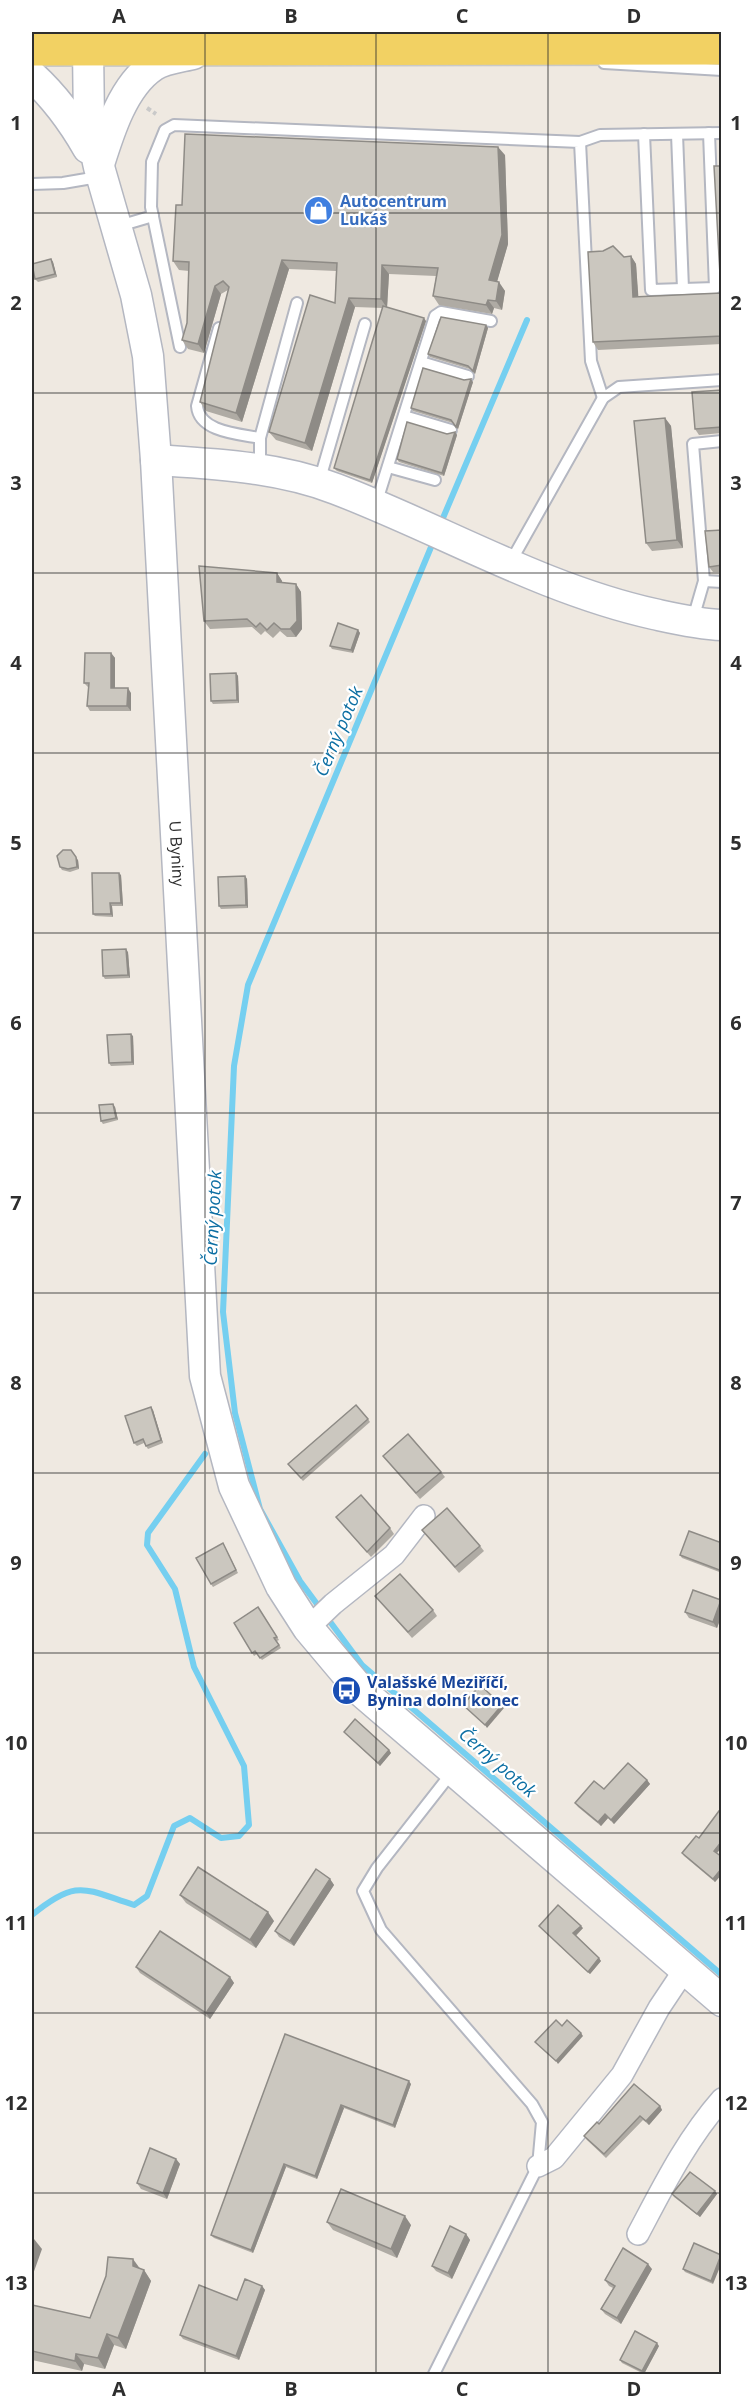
<svg xmlns="http://www.w3.org/2000/svg" width="753" height="2406" font-family="'Open Sans',sans-serif">
<style>
.lines{fill:none;stroke-linecap:round;stroke-linejoin:round}
.stream{stroke:#75cff0;stroke-width:6}
.lane-casing{stroke:#b4b7c1;stroke-width:14}
.street-casing{stroke:#b4b7c1;stroke-width:24}
.secondary-casing{stroke:#b4b7c1;stroke-width:33}
.primary-casing{stroke:#c9c9c9;stroke-width:36}
.path{stroke:#c9c9c9;stroke-width:4;stroke-dasharray:4.5 3;stroke-linecap:butt}
.lane{stroke:#fff;stroke-width:10}
.street{stroke:#fff;stroke-width:21}
.secondary{stroke:#fff;stroke-width:30}
.primary{stroke:#f2d163;stroke-width:33}
.wall{fill:#afaba4}
.shaded-wall{fill:#8e8b86}
.building{fill:#cbc7bf;stroke:#8e8b86;stroke-width:1.5}
.grid{fill:none;stroke:#2e2e2e;stroke-width:1.5;stroke-opacity:0.55}
.labels{text-anchor:middle;dominant-baseline:central;stroke-width:4.5;stroke-linejoin:round;paint-order:stroke}
.shop-label{font-size:16px;font-weight:bold;fill:#366cbe;stroke:#fff;text-anchor:start}
.street-label{font-size:16px;fill:#2e2e2e;stroke:#fff}
.transit-label{font-size:16px;font-weight:bold;fill:#164399;stroke:#fff;text-anchor:start}
.water-label{font-size:18px;font-style:italic;fill:#0d6fa3;stroke:#fff}
.neatline{fill:none;stroke:#2e2e2e;stroke-width:2}
.grid-label{font-size:20px;text-anchor:middle;font-weight:bold;fill:#2e2e2e}
</style>
<rect width="100%" height="100%" fill="#efe9e1"/>
<g class="lines">
<g class="stream">
<path d="M440,525L527,320"/>
<path d="M434,540L248,985L234,1066L223,1312L235,1413L260,1509L300,1581L362,1665L722,1975"/>
<path d="M32,1915C77,1878 84,1889 134,1905L147,1896L174,1826L190,1818L221,1838L239,1836L249,1825L244,1766L194,1667L175,1589L147,1545L148,1533L205,1454"/>
</g>
<defs>
<g id="lane">
<path d="M604,63L722,70"/>
<path d="M644,134L651,290L715,288L709,133"/>
<path d="M677,134L683,289"/>
<path d="M580,142L600,135L722,133"/>
<path d="M32,184L63,183L98,177"/>
<path d="M119,226L153,216"/>
<path d="M219,328L197,406C199,432 239,434 260,438"/>
<path d="M180,347L151,207L152,162L165,130L174,125L580,142L591,361L603,398"/>
<path d="M421,362L468,376"/>
<path d="M404,416L451,430"/>
<path d="M388,467L435,480"/>
<path d="M260,468V438L297,303"/>
<path d="M319,482L365,324"/>
<path d="M376,504L435,316L441,312L491,321"/>
<path d="M510,563L603,398L619,387L722,380"/>
<path d="M704,581L722,582"/>
<path d="M693,619L704,581L693,444L722,441"/>
<path d="M434,2374L538,2166L542,2122L532,2104L381,1930L363,1891L377,1868L453,1771"/>
</g>
<g id="street">
<path d="M308,1628L333,1604L394,1555L424,1516"/>
<path d="M538,2166L554,2158L622,2075L659,2008L685,1969"/>
<path d="M638,2234C663,2187 686,2140 722,2099"/>
</g>
<g id="secondary">
<path id="s1" d="M88,49L89,122L99,167L136,295L148,356L156,460L205,1376L234,1486L281,1586L308,1628L361,1691L722,2001"/>
<path d="M32,76C56,98 72,120 88,148"/>
<path d="M99,164C109,132 123,86 153,66C163,59 181,57 193,54"/>
<path d="M156,460C217,464 279,467 336,489C443,530 542,589 654,614C677,619 698,624 722,625"/>
</g>
<path id="primary" d="M32,49L722,48"/>
</defs>
<use href="#lane" class="lane-casing"/>
<use href="#street" class="street-casing"/>
<use href="#secondary" class="secondary-casing"/>
<use href="#primary" class="primary-casing"/>
<path class="path" d="M147,108L156,114"/>
<use href="#lane" class="lane"/>
<use href="#street" class="street"/>
<use href="#secondary" class="secondary"/>
<use href="#primary" class="primary"/>
</g>
<g class="wall">
<path d="M505,155L508,244L497,281L505,291L502,310L494,308L492,314L439,305L433,296L436,276L389,274L387,307L426,321L372,483L337,471L334,468L383,308L355,307L312,451L276,440L269,432L335,303L336,271L289,269L242,422L206,411L200,402L228,290L221,294L204,353L188,349L182,340L187,323L189,271L179,270L173,261L182,205Z"/>
<path d="M722,166V344L598,350L593,342L631,256L636,264L638,297L721,293Z"/>
<path d="M51,259L53,262L57,277L38,282L35,279Z"/>
<path d="M486,325L488,328L475,374L470,369L430,357L428,354Z"/>
<path d="M464,380L473,382L458,429L453,423L413,411L411,408Z"/>
<path d="M722,390V433L699,435L695,429Z"/>
<path d="M665,418L671,426L683,548L652,551L646,543Z"/>
<path d="M455,432L457,435L444,476L399,462L397,459L447,434Z"/>
<path d="M722,530V572H713L709,567Z"/>
<path d="M277,573L282,581V583L296,584L301,592L302,629L296,637H287L280,631L273,638L265,631L261,635L252,627L210,629L204,621Z"/>
<path d="M358,630L360,633L353,653L332,649L330,646Z"/>
<path d="M111,653L115,658V688L131,693V711H90L87,706L89,688L84,683Z"/>
<path d="M236,673L238,676L239,703L213,704L211,701Z"/>
<path d="M78,860L79,869L70,872L62,870L60,867Z"/>
<path d="M121,875L123,906H112L113,917L95,916L93,914Z"/>
<path d="M245,876L247,879L248,908L221,909L219,906Z"/>
<path d="M128,952L130,978L105,979L103,976Z"/>
<path d="M133,1036L134,1065L111,1066L109,1063Z"/>
<path d="M115,1107L118,1120L103,1124L101,1121Z"/>
<path d="M153,1410L163,1443L148,1449L144,1443L137,1446L134,1443Z"/>
<path d="M368,1419L370,1422L303,1481L290,1467Z"/>
<path d="M383,1456L441,1472L445,1477L420,1499Z"/>
<path d="M336,1517L390,1528L394,1534L371,1557Z"/>
<path d="M422,1530L480,1546L484,1551L459,1573Z"/>
<path d="M223,1543L238,1573L213,1587L211,1584Z"/>
<path d="M722,1543V1573L682,1558L680,1555Z"/>
<path d="M375,1596L433,1610L437,1616L412,1638Z"/>
<path d="M721,1600L722,1601V1614L717,1628L689,1618L685,1612Z"/>
<path d="M258,1607L279,1640L277,1641L281,1648L262,1660L257,1654L254,1656L234,1623Z"/>
<path d="M344,1732L389,1750L391,1753L380,1766Z"/>
<path d="M647,1780L650,1784L614,1824L608,1818L601,1826L578,1807L575,1803L604,1789Z"/>
<path d="M722,1812V1847L717,1853L722,1857V1874L715,1882L684,1856L682,1853L699,1838Z"/>
<path d="M330,1879L334,1885L294,1946L279,1937L275,1931Z"/>
<path d="M180,1895L274,1921L256,1948L186,1903Z"/>
<path d="M539,1926L583,1928L576,1936L601,1961L590,1974Z"/>
<path d="M136,1967L230,1977L234,1983L210,2019L140,1973Z"/>
<path d="M285,2034L411,2084L395,2128L344,2108L317,2179L286,2167L253,2253L214,2238L211,2235Z"/>
<path d="M660,2106L662,2110L649,2125L643,2120L606,2158L587,2140L584,2136L599,2124Z"/>
<path d="M176,2159L180,2164L167,2199L141,2189L137,2183Z"/>
<path d="M715,2191L717,2194L700,2217L674,2197L672,2194Z"/>
<path d="M327,2222L411,2225L397,2258L333,2230Z"/>
<path d="M466,2234L470,2240L452,2279L436,2271L432,2266Z"/>
<path d="M694,2243L713,2284L685,2272L683,2269Z"/>
<path d="M140,2269L144,2270L151,2281L126,2349L114,2345L105,2369L84,2364L82,2371L32,2360V2305L90,2318Z"/>
<path d="M652,2269L621,2324L605,2314L601,2309L613,2288L609,2286L605,2280Z"/>
<path d="M262,2286L265,2290L239,2360L183,2339L180,2335Z"/>
<path d="M659,2346L644,2374L622,2363L620,2360Z"/>
</g>
<g class="shaded-wall">
<path d="M498,147L505,155L508,244L495,289L489,280Z"/>
<path d="M631,256L636,264L639,305L633,297Z"/>
<path d="M51,259L53,262L57,277L55,274Z"/>
<path d="M282,260L289,269L242,422L236,413Z"/>
<path d="M382,265L389,274L387,308L381,299Z"/>
<path d="M499,282L505,291L502,310L496,301Z"/>
<path d="M215,286L221,294L204,353L198,344Z"/>
<path d="M349,298L355,307L312,451L305,443Z"/>
<path d="M488,300L494,308L492,314L486,305Z"/>
<path d="M424,318L426,321L372,483L370,480Z"/>
<path d="M486,325L488,328L475,374L473,371Z"/>
<path d="M471,379L473,382L458,429L456,427Z"/>
<path d="M665,418L671,426L683,548L677,540Z"/>
<path d="M455,432L457,435L444,476L442,473Z"/>
<path d="M277,573L282,581L283,590L277,582Z"/>
<path d="M296,584L301,592L302,629L296,637L290,629Z"/>
<path d="M358,630L360,633L353,653L351,650Z"/>
<path d="M111,653L115,658V693L111,688Z"/>
<path d="M236,673L238,676L239,703L237,700Z"/>
<path d="M128,688L131,693V711L127,706Z"/>
<path d="M76,857L78,860L79,869L77,867Z"/>
<path d="M119,873L121,875L123,906L121,903Z"/>
<path d="M245,876L247,879L248,908L246,905Z"/>
<path d="M110,903L112,906L113,917L111,914Z"/>
<path d="M126,949L128,952L130,978L128,975Z"/>
<path d="M131,1034L133,1036L134,1065L132,1062Z"/>
<path d="M113,1104L115,1107L118,1120L116,1118Z"/>
<path d="M151,1407L153,1410L163,1443L161,1440Z"/>
<path d="M721,1600L722,1601V1614L717,1628L713,1622Z"/>
<path d="M502,1705L504,1708L487,1728L485,1725Z"/>
<path d="M389,1750L391,1753L380,1766L378,1763Z"/>
<path d="M647,1780L650,1784L614,1824L611,1820Z"/>
<path d="M605,1814L608,1818L601,1826L598,1822Z"/>
<path d="M722,1841V1847L716,1854L714,1851Z"/>
<path d="M722,1868V1874L715,1882L713,1879Z"/>
<path d="M330,1879L334,1885L294,1946L290,1941Z"/>
<path d="M268,1912L274,1921L256,1948L250,1940Z"/>
<path d="M581,1926L583,1928L575,1936L573,1933Z"/>
<path d="M599,1958L601,1961L590,1974L588,1972Z"/>
<path d="M230,1977L234,1983L210,2019L206,2013Z"/>
<path d="M581,2033L583,2036L558,2064L556,2061Z"/>
<path d="M409,2081L411,2084L395,2128L393,2125Z"/>
<path d="M341,2105L344,2108L317,2179L315,2176Z"/>
<path d="M660,2106L662,2110L649,2125L646,2121Z"/>
<path d="M176,2159L180,2164L167,2199L163,2193Z"/>
<path d="M284,2164L286,2167L253,2253L251,2250Z"/>
<path d="M715,2191L717,2194L700,2217L697,2214Z"/>
<path d="M405,2216L411,2225L397,2258L391,2249Z"/>
<path d="M466,2234L470,2240L452,2279L448,2273Z"/>
<path d="M34,2239L42,2249L32,2277V2245Z"/>
<path d="M721,2255L722,2262L713,2284L711,2281Z"/>
<path d="M133,2259L141,2270L133,2266Z"/>
<path d="M648,2264L652,2269L621,2324L617,2318Z"/>
<path d="M144,2270L151,2281L126,2349L118,2338Z"/>
<path d="M262,2286L265,2290L239,2360L236,2356Z"/>
<path d="M107,2334L114,2345L105,2369L98,2358Z"/>
<path d="M657,2343L659,2346L644,2374L642,2371Z"/>
<path d="M76,2354L84,2364L82,2371L75,2361Z"/>
</g>
<g class="building">
<path d="M185,134L498,147L502,235L489,280L499,282L496,301L488,300L486,305L433,296L438,268L382,265L381,299L349,298L305,443L269,432L310,295L335,303L337,263L282,260L236,413L200,402L229,287L223,281L215,286L198,344L182,340L187,323L189,262L173,261L176,205H182Z"/>
<path d="M714,166H722V336L593,342L588,252L603,251L613,246L624,257L631,256L633,297L721,293Z"/>
<path d="M51,259L55,274L35,279L32,264Z"/>
<path d="M383,306L424,318L370,480L334,468Z"/>
<path d="M441,317L486,325L473,371L468,366L428,354Z"/>
<path d="M423,368L464,380L471,379L456,427L451,420L411,408Z"/>
<path d="M722,390V427L695,429L692,392Z"/>
<path d="M665,418L677,540L646,543L634,421Z"/>
<path d="M407,422L447,434L455,432L442,473L397,459Z"/>
<path d="M722,530V565L709,567L705,531Z"/>
<path d="M199,566L277,573V582L296,584L297,621L290,629H281L274,623L267,630L260,623L256,627L247,619L204,621Z"/>
<path d="M338,623L358,630L351,650L330,646Z"/>
<path d="M85,653H111V688H128L127,706H87L89,683H84Z"/>
<path d="M236,673L237,700L211,701L210,674Z"/>
<path d="M63,850H71L76,857L77,867L68,869L60,867L57,856Z"/>
<path d="M92,873H119L121,903H110L111,914H93Z"/>
<path d="M245,876L246,905L219,906L218,877Z"/>
<path d="M126,949L128,975L103,976L102,950Z"/>
<path d="M131,1034L132,1062L109,1063L107,1035Z"/>
<path d="M113,1104L116,1118L101,1121L99,1105Z"/>
<path d="M356,1405L368,1419L301,1478L288,1464Z"/>
<path d="M151,1407L161,1440L146,1446L143,1439L134,1443L125,1416Z"/>
<path d="M408,1434L441,1472L416,1493L383,1456Z"/>
<path d="M361,1495L390,1528L367,1552L336,1517Z"/>
<path d="M447,1508L480,1546L455,1567L422,1530Z"/>
<path d="M689,1531L722,1543V1571L680,1555Z"/>
<path d="M223,1543L236,1570L211,1584L196,1558Z"/>
<path d="M400,1574L433,1610L408,1632L375,1596Z"/>
<path d="M693,1590L721,1600L713,1622L685,1612Z"/>
<path d="M258,1607L277,1637L274,1638L279,1645L260,1658L255,1651L252,1653L234,1623Z"/>
<path d="M480,1685L502,1705L485,1725L463,1705Z"/>
<path d="M355,1719L389,1750L378,1763L344,1732Z"/>
<path d="M628,1763L647,1780L611,1820L605,1814L598,1822L575,1803L594,1781L604,1789Z"/>
<path d="M719,1811L722,1812V1841L714,1851L722,1857V1868L713,1879L682,1853L696,1836L699,1838Z"/>
<path d="M198,1867L268,1912L250,1940L180,1895Z"/>
<path d="M316,1869L330,1879L290,1941L275,1931Z"/>
<path d="M558,1905L581,1926L573,1933L599,1958L588,1972L539,1926Z"/>
<path d="M160,1931L230,1977L206,2013L136,1967Z"/>
<path d="M556,2020L562,2026L567,2020L581,2033L556,2061L535,2042Z"/>
<path d="M285,2034L409,2081L393,2125L341,2105L315,2176L284,2164L251,2250L211,2235Z"/>
<path d="M634,2084L660,2106L646,2121L640,2116L604,2154L584,2136L597,2122L599,2124Z"/>
<path d="M150,2148L176,2159L163,2193L137,2183Z"/>
<path d="M690,2172L715,2191L697,2214L672,2194Z"/>
<path d="M341,2189L405,2216L391,2249L327,2222Z"/>
<path d="M450,2226L466,2234L448,2273L432,2266Z"/>
<path d="M694,2243L721,2255L711,2281L683,2269Z"/>
<path d="M623,2248L648,2264L617,2318L601,2309L615,2286L605,2280Z"/>
<path d="M108,2257L133,2259V2266L144,2270L118,2338L107,2334L98,2358L76,2354L75,2361L32,2351V2305L90,2318L106,2276Z"/>
<path d="M245,2279L262,2286L236,2356L180,2335L199,2285L237,2300Z"/>
<path d="M635,2331L657,2343L642,2371L620,2360Z"/>
</g>
<path class="grid" d="M205,32V2374M376,32V2374M548,32V2374M32,213H722M32,393H722M32,573H722M32,753H722M32,933H722M32,1113H722M32,1293H722M32,1473H722M32,1653H722M32,1833H722M32,2013H722M32,2193H722"/>
<defs>
<symbol id="shop-disc" viewBox="-11 -11 22 22"><circle r="9.5" fill="#3f7fe0" stroke="#fff"/><path d="M-5-2.5h2.3a2.7 3.5 0 0 1 5.4 0H5L5.5 6h-11ZM-1.5-2.5h3a1.5 2.3 0 0 0-3 0Z" fill="#fff"/></symbol>
<symbol id="bus-disc" viewBox="-11 -11 22 22"><circle r="9.5" fill="#1a4fb4" stroke="#fff"/><path d="M-5-6H5V4H4V6H2V4H-2V6H-4V4H-5ZM-3.5-4V0h7V-4ZM-3.5 1.2v1.5H-2V1.2ZM2 1.2v1.5H3.5V1.2Z" fill="#fff"/></symbol>
</defs>
<g fill-rule="evenodd">
<use href="#shop-disc" x="302" y="194" width="33" height="33"/>
<use href="#bus-disc" x="330" y="1674" width="33" height="33"/>
</g>
<g class="labels">
<g class="shop-label">
<text x="340" y="201">Autocentrum<tspan x="340" dy="18">Lukáš</tspan></text>
</g>
<g class="street-label">
<text stroke="none"><textPath href="#s1" startOffset="813">U Byniny</textPath></text>
</g>
<g class="transit-label">
<text x="367" y="1682">Valašské Meziříčí,<tspan x="367" dy="18">Bynina dolní konec</tspan></text>
</g>
<g class="water-label">
<text transform="translate(338 731) rotate(-67)">Černý potok</text>
<text transform="translate(212 1218) rotate(-87)">Černý potok</text>
<text transform="translate(498 1762) rotate(41)">Černý potok</text>
</g>
</g>
<rect width="753" height="2406" fill="none" stroke="#ffffff" stroke-width="66"/>
<rect x="33" y="33" width="687" height="2340" class="neatline"/>
<g class="grid-label">
<text x="119" y="23">A</text>
<text x="291" y="23">B</text>
<text x="462" y="23">C</text>
<text x="634" y="23">D</text>
<text x="16" y="130">1</text>
<text x="736" y="130">1</text>
<text x="16" y="310">2</text>
<text x="736" y="310">2</text>
<text x="16" y="490">3</text>
<text x="736" y="490">3</text>
<text x="16" y="670">4</text>
<text x="736" y="670">4</text>
<text x="16" y="850">5</text>
<text x="736" y="850">5</text>
<text x="16" y="1030">6</text>
<text x="736" y="1030">6</text>
<text x="16" y="1210">7</text>
<text x="736" y="1210">7</text>
<text x="16" y="1390">8</text>
<text x="736" y="1390">8</text>
<text x="16" y="1570">9</text>
<text x="736" y="1570">9</text>
<text x="16" y="1750">10</text>
<text x="736" y="1750">10</text>
<text x="16" y="1930">11</text>
<text x="736" y="1930">11</text>
<text x="16" y="2110">12</text>
<text x="736" y="2110">12</text>
<text x="16" y="2290">13</text>
<text x="736" y="2290">13</text>
<text x="119" y="2396">A</text>
<text x="291" y="2396">B</text>
<text x="462" y="2396">C</text>
<text x="634" y="2396">D</text>
</g>
</svg>
